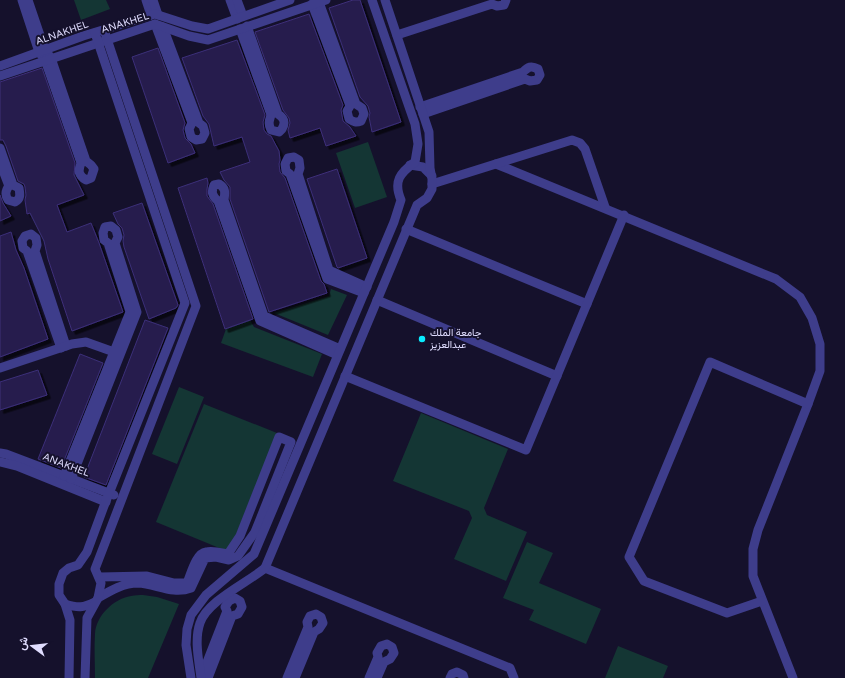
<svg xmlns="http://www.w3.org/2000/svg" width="845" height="678" font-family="'Varela Round',Vazirmatn,sans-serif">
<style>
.green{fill:#143634}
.building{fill:#261d4d;stroke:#3c2f79;filter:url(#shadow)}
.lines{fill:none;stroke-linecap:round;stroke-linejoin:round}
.street{stroke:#3e3d8b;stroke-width:9}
.poi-dot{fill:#09ecff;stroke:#15112c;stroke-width:1.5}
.labels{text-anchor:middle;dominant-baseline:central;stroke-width:4;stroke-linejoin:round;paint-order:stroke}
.street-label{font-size:10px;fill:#e0ddff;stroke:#15112c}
.poi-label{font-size:10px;fill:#e0ddff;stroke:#15112c;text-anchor:start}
</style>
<defs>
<filter id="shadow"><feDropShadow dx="3.5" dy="3.5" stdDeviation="0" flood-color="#0009"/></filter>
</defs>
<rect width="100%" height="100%" fill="#15112c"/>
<g class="green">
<path d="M74,0H106L110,9L81,20Z"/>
<path d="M368,142L387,197L355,208L336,153Z"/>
<path d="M331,289L347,295L328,335L274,313L329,296Z"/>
<path d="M250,320L254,327L322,354L313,377L221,343L226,329Z"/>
<path d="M179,387L204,397L177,464L152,454Z"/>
<path d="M204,404L277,433L229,552L156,522Z"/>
<path d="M421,413L508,449L484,508L487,515L527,532L506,581L454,559L472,518L469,511L393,481Z"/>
<path d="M527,542L553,553L539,583L601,609L586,644L529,620L534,610L503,598Z"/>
<path d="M143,595L157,597L179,604L148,678H95C95,664 94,648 95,634C96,616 113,599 131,596C135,595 139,595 143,595Z"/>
<path d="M618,646L668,666L663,678H605Z"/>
</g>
<g class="building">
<path d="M353,0H360L401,122L372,132L369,117L370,113L368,106L360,97L329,8Z"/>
<path d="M309,14L343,105L341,110L343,121L350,127L356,136L326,146L320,128L290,138L288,130L290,123L289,118L283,110L255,32Z"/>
<path d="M237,40L265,115L263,122L264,130L267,134L271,136L279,151L280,160L279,164L280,172L285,178L321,281L324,284L327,293L269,312L230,199V187L224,180L220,172L250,162L242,137L214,146L209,124L203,116L182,58Z"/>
<path d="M158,48L185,123L183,130L185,138L191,144L195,153L168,163L132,57Z"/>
<path d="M42,68L75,163L74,175L84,195L57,205L67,232L91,223L99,243L123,312L72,331L48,259L44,241L30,213L27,214L25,200L26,195L25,187L24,184L18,181L6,146L3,140H0V82Z"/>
<path d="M337,169L367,258L338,268L337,267L307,179Z"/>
<path d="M207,178L208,183L207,189V196L213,204L253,319L225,329L178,188Z"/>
<path d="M0,195L3,203L11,216L0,221Z"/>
<path d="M142,203L178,305L176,308L149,319L124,247L123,241L124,235L122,228L118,224L113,213Z"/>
<path d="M11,232L16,250L24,268L48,339L0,357V236Z"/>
<path d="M145,320L168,328L106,485L84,477Z"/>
<path d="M80,354L103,363L61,468L38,459Z"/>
<path d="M38,370L47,395L0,410V382Z"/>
</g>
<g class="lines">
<g class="street">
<path d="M22,0L39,52L45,60L81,163C78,171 78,175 86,180L91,178L94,169L91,165L86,161L51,58L45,50L28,0"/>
<path d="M146,0L151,15"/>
<path d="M153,0L158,15"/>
<path d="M230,0L237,19"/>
<path d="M237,0L243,16"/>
<path d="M312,4L350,106L347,111L349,119C354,122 356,123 361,121L364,114L362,108L356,104L319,2"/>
<path d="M155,24L192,123L189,129L191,137L196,140L202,139L205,133L203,126L199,123L163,27"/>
<path d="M240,29L271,115C269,121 268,124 271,130L279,132L282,129C286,122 284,118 278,114L247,26"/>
<path d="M397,35L492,4L497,6L504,5L506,0"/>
<path d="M0,66L83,36L155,14L192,26L208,29L290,0"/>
<path d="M0,76L155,24L189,36L208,40L326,0"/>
<path d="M420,107L523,72C528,67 531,65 538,69L540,75L537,80L530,81L525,79L423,114"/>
<path d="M0,148L13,185L19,188C20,194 21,199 15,202L8,200C5,195 5,191 9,186L0,163"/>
<path d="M496,164L776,279L800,297L812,318L820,344V371L808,404L758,530L753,549V576L793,678"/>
<path d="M410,165L423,167L432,176"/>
<path d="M432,184L572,140L580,143L585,149L605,207"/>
<path d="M406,229L587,304"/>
<path d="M364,293L327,279L290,174L286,171L285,164L288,158L294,157L299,160L300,168L298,174L329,270L367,287"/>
<path d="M377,300L557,376"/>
<path d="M61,348L27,251L23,248L22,241L25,236L31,234L36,238L37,245L35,251L66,346"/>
<path d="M337,355L260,321L218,201C212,196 211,192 214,185L219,184C226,188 225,193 224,200L264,316L340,349"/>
<path d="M0,368L72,344L86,342L114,352"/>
<path d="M345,376L526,450L624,215"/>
<path d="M0,453L6,454L114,495"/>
<path d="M0,462L17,466L106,502"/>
<path d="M64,476L130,312L108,243L104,240L103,233L105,227L111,226L116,230L118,237L115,243L137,312L71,479"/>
<path d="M265,568L510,668L514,678"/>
<path d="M98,598C110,591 123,583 138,583C156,584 173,595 191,588L205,558L216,557L229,560L238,556L255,532L291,442L279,437L240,536L228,554C222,553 213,550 206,552C196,553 191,574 187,583H174L147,576L100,577"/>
<path d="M762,601L727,613L644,581L629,557L710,362L808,404"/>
<path d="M65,604C78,608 83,608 95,602"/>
<path d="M202,675L227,611L225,607L229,601L235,598L240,601L242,607L238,614L232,616L208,678"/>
<path d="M69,678L70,620L65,604L59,595V584L63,573L69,568L78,565L87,552L104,506L185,303L95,33"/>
<path d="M85,678L87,618L98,598L101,583L95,569L196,306L104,30"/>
<path d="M191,678L186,645L187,629L191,615L206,595L254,554L394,222L401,200C393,181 400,173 415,162L418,144L415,124L372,0"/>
<path d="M201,678C199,661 194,640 200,623C207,601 247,583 265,568L417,205L427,198L432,189V179L430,168L429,132L385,0"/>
<path d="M287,678L308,627L307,622L310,616L316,614L321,617L323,623L319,629L314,632L295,678"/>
<path d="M369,678L378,657L377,653L381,646L387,644L392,647L394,653L390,659L384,662L377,678"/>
<path d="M450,678L452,674L457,672L463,675L464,678"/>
</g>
</g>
<circle class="poi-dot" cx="422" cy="339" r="4"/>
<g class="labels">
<g class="street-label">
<text transform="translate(125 23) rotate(-17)">ANAKHEL</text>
<text transform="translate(62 33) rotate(-19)">ALNAKHEL</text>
<text transform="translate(66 465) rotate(21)">ANAKHEL</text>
</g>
<g class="poi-label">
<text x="430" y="333">جامعة الملك<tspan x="430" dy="12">عبدالعزيز</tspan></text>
</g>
</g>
<g transform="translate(32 646) rotate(285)" stroke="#15112c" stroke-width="3" paint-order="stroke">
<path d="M0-3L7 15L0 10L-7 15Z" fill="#e0ddff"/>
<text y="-6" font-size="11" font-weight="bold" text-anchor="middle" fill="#e0ddff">ش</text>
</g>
</svg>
